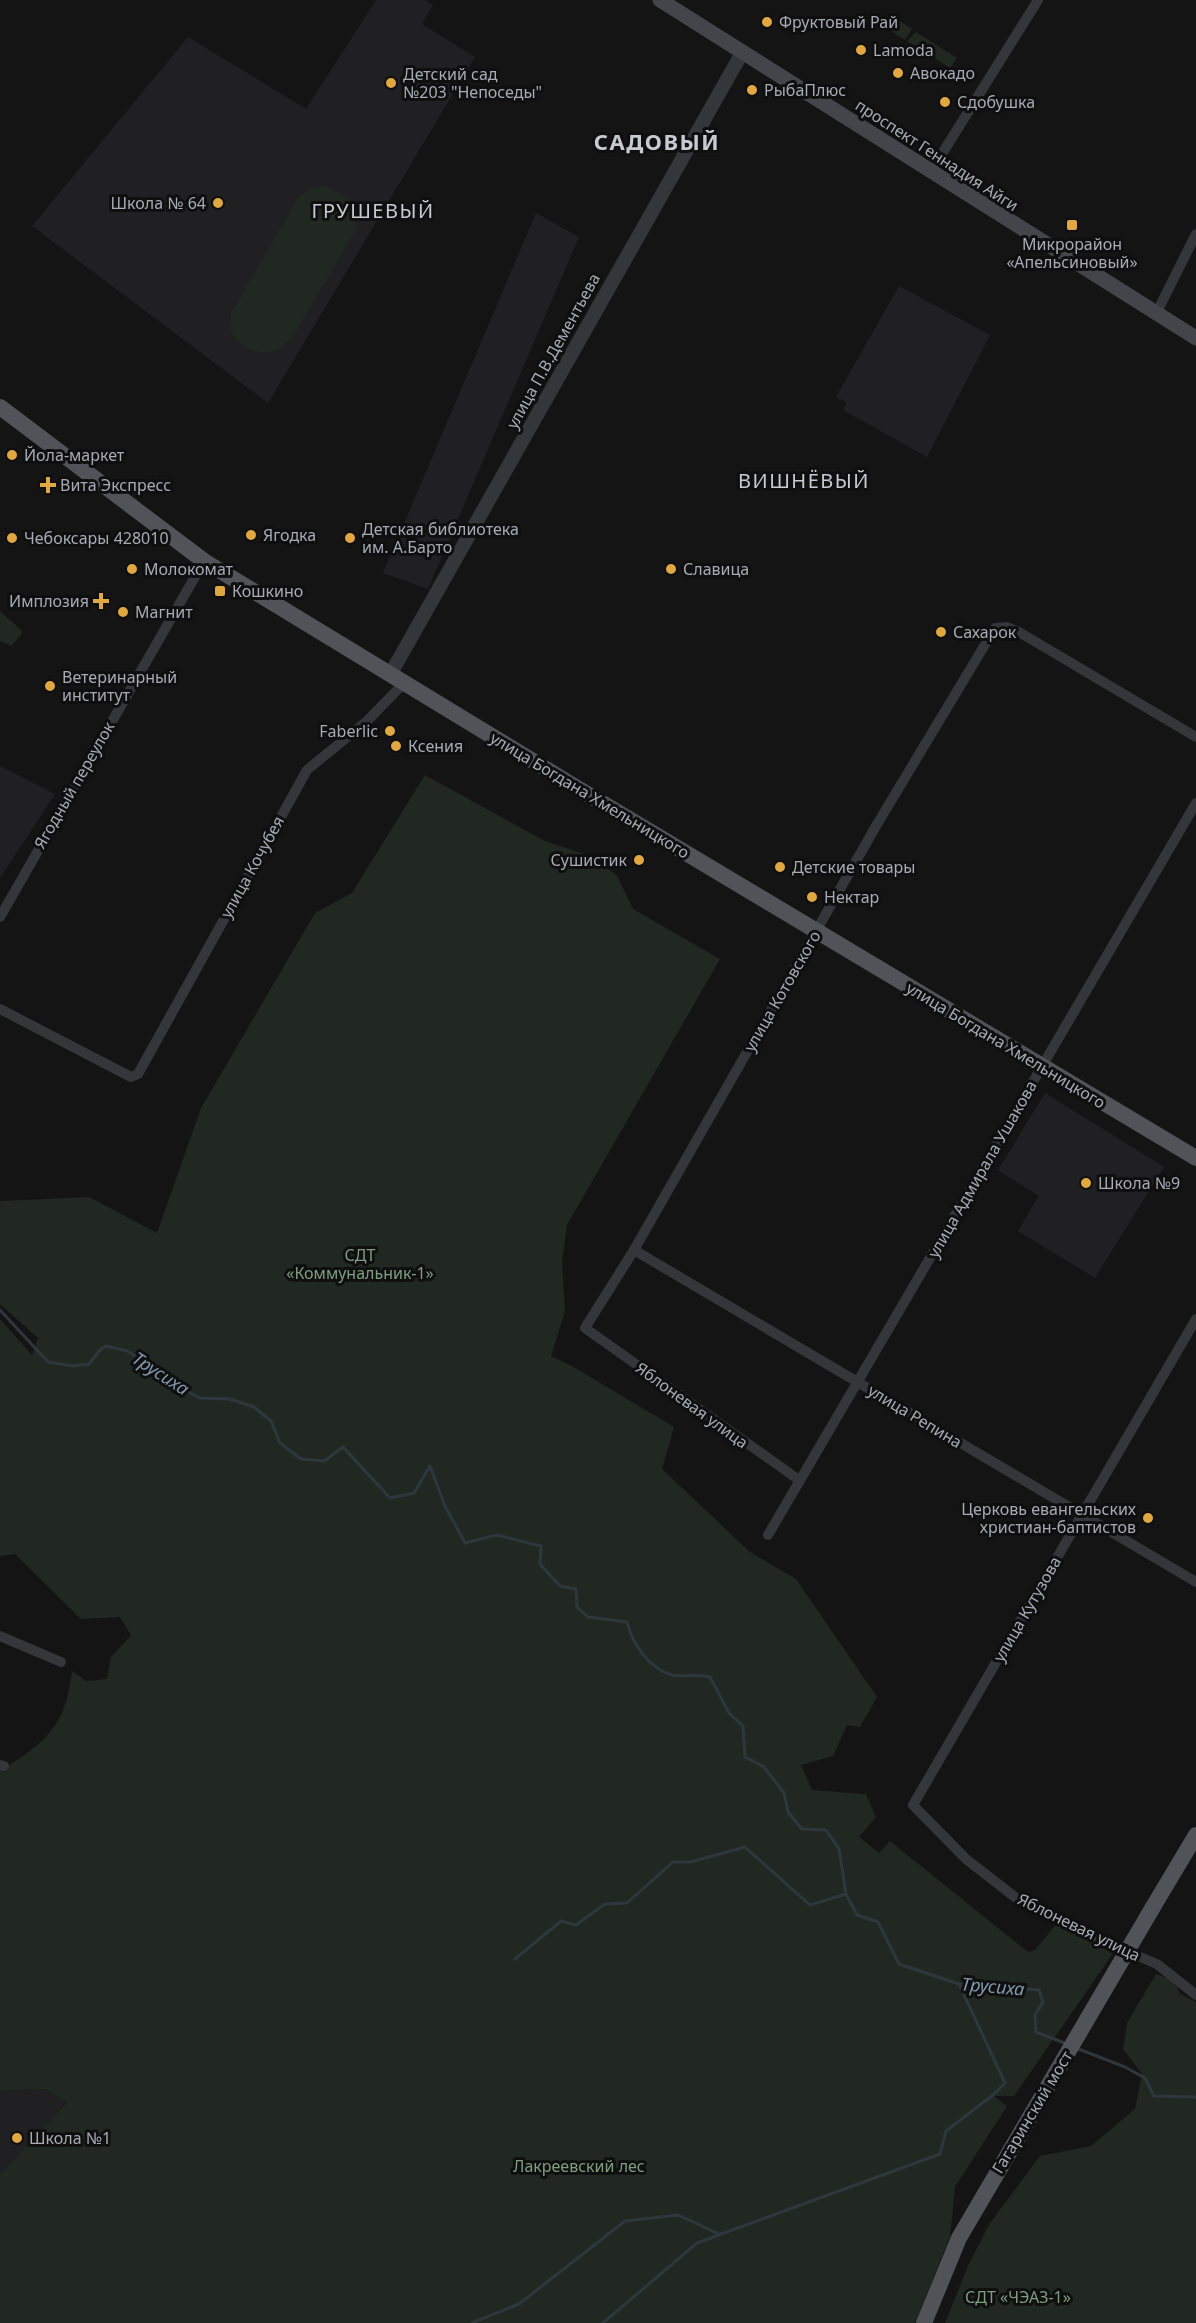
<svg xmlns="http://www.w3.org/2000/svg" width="1196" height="2323" font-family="'Noto Sans',sans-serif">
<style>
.built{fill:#202022}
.green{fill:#202821}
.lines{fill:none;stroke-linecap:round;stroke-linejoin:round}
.stream{stroke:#2e373d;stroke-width:3}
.minor{stroke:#35363a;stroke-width:10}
.tertiary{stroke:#35363a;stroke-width:14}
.secondary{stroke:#43454a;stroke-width:15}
.primary{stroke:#515359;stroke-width:16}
.primary-bridge{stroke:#515359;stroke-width:16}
.poi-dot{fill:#e1a740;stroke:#0f0f10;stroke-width:2}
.labels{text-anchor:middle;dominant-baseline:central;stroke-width:6;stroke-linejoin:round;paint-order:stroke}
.poi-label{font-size:16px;fill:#a7abb4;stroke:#0f0f10;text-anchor:start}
.street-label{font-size:16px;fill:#a7abb4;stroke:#0f0f10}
.park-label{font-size:16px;fill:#7f9e80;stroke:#0f0f10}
.water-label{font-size:18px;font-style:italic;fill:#8199ad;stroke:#0f0f10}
.quarter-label{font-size:20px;letter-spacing:1.5px;fill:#c7cad1;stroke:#0f0f10}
.district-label{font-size:22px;font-weight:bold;letter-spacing:1.5px;fill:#c7cad1;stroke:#0f0f10}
</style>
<rect width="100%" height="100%" fill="#141415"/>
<g class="built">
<path d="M376,0H425L433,5L422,24L475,57L268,403L32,226L188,37L306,109Z"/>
<path d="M536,213L579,237L428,589L383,573Z"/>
<path d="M899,286L990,335L927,457L843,410L847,403L836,397Z"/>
<path d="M0,766L55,794L0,878Z"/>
<path d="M1045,1093L1164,1167L1095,1278L1018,1231L1039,1196L998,1170Z"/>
<path d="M45,2089L67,2101L0,2174V2091Z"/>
</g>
<g class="green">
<path d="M889,14L912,29L905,40L879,23Z"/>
<path d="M916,32L957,58L950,68L907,41Z"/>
<path d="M325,186C347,194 356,206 356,229L292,338C288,341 282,348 277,350C261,357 235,347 231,329C230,324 231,319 231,314L299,196L313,188Z"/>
<path d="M0,611L22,631L21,635L11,646L0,641Z"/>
<path d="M425,775L545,841L593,857L617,876L633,909L720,959L567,1225L562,1262L565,1311L551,1356L572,1366L674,1427L662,1469L750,1552L796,1579L877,1697L860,1727L847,1725L833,1756L801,1765L812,1790L866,1794L876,1817L859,1837L879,1853L890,1841L1028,1952L1035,1950L1057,1923L1116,1949L1014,2096H994L1007,2106L955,2187L950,2237L915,2323H0V2174L67,2102L45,2089L0,2091V1771C46,1742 65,1728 72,1671L86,1681L107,1679L111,1657L131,1635L120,1617L81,1619L15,1554L0,1556V1319L32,1355L38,1338L0,1304V1201L89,1197L157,1233L201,1108L315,913L352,893Z"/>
<path d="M1156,1974L1175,1981L1180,1994L1196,2002V2323H945L968,2266L990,2223L1040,2156L1091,2146L1135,2109L1142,2074L1123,2049L1127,2023Z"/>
</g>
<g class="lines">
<g class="stream">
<path d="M0,1310L48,1362L73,1366L89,1364L100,1350L106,1346L127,1351L152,1366L173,1384L200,1398L230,1399L254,1407L271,1421L280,1443L301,1459L324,1461L343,1447L390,1498L414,1493L430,1466L445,1506L465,1543L497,1535L541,1546L540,1564L560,1586L576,1589L577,1607L588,1617L627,1622C632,1643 649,1669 672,1675C679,1677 697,1674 710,1677L729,1713L743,1726L745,1757L764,1767L784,1793L788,1812L802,1829L826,1830L839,1849L846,1894L857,1915L878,1922L899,1964L959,1984L1039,1990L1043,2002L1035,2015L1036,2032L1067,2044"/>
<path d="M515,1959L561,1921L576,1925L605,1904L627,1903L673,1862H691L745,1847L810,1905L846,1894"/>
<path d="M1076,2048L1125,2067L1145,2078L1154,2096L1196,2097"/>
<path d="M472,2323L519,2304L625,2221L678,2215L719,2234"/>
<path d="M603,2323L697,2243L940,2154L946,2131L993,2095L1005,2083L959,1984"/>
</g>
<g class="minor">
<path d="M935,165L1038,0"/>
<path d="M1160,306L1196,234"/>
<path d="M0,917L204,561"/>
<path d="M0,1009L131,1077L138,1074L307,770L367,721L405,682"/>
<path d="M634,1250L1196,1582"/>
<path d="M1196,1319L913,1805L966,1859L1020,1901L1099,1940L1157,1964L1196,1995"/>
<path d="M799,1480L585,1328L634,1250L876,826L995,628L1007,627L1019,632L1196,737"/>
<path d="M768,1535L1196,803"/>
<path d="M0,1636L61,1662"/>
<path d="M0,1765L4,1766"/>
</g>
<path class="tertiary" d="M391,673L742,53"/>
<path class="secondary" d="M660,0L1196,338"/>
<g class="primary">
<path d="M0,407L204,561L574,786L1196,1158"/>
<path d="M1153,1907L1196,1835"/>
</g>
<path class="primary-bridge" d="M924,2323L959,2238L1153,1907"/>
</g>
<g class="poi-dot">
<circle cx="767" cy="22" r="6"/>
<circle cx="861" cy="50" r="6"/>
<circle cx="898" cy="73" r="6"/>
<circle cx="391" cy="83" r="6"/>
<circle cx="752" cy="90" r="6"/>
<circle cx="945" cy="102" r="6"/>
<circle cx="218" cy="203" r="6"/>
<rect x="1066" y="219" width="12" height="12" rx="3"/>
<circle cx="12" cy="455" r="6"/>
<path d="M45 476h6v6h6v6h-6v6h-6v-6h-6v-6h6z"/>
<circle cx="251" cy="535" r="6"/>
<circle cx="12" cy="538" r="6"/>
<circle cx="350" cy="538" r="6"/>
<circle cx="132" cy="569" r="6"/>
<circle cx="671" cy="569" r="6"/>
<rect x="214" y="585" width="12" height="12" rx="3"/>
<path d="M98 592h6v6h6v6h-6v6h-6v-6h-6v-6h6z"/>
<circle cx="123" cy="612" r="6"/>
<circle cx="941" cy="632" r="6"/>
<circle cx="50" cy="686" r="6"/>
<circle cx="390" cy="731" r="6"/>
<circle cx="396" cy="746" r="6"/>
<circle cx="639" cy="860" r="6"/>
<circle cx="780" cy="867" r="6"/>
<circle cx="812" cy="897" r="6"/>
<circle cx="1086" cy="1183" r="6"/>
<circle cx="1148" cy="1518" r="6"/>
<circle cx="17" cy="2138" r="6"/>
</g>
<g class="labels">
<g class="poi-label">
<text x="779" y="22">Фруктовый Рай</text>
<text x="873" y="50">Lamoda</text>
<text x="910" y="73">Авокадо</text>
<text x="403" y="74">Детский сад<tspan x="403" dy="18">№203 "Непоседы"</tspan></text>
<text x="764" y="90">РыбаПлюс</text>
<text x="957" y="102">Сдобушка</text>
<text x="206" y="203" text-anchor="end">Школа № 64</text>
<text x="1072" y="244" text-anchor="middle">Микрорайон<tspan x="1072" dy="18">«Апельсиновый»</tspan></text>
<text x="24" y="455">Йола-маркет</text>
<text x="60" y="485">Вита Экспресс</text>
<text x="362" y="529">Детская библиотека<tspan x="362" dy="18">им. А.Барто</tspan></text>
<text x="263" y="535">Ягодка</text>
<text x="24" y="538">Чебоксары 428010</text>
<text x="144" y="569">Молокомат</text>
<text x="683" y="569">Славица</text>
<text x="232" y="591">Кошкино</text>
<text x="89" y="601" text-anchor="end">Имплозия</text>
<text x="135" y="612">Магнит</text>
<text x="953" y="632">Сахарок</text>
<text x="62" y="677">Ветеринарный<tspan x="62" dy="18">институт</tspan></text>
<text x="378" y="731" text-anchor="end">Faberlic</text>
<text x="408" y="746">Ксения</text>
<text x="627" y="860" text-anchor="end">Сушистик</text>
<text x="792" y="867">Детские товары</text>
<text x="824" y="897">Нектар</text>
<text x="1098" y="1183">Школа №9</text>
<text x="1136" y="1509" text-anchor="end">Церковь евангельских<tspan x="1136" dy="18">христиан-баптистов</tspan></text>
<text x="29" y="2138">Школа №1</text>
</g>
<g class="street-label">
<text transform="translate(937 155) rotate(33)">проспект Геннадия Айги</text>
<text transform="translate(553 351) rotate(-61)">улица П.В.Дементьева</text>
<text transform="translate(74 785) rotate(-60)">Ягодный переулок</text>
<text transform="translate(590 795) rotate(31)">улица Богдана Хмельницкого</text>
<text transform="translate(252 867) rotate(-61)">улица Кочубея</text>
<text transform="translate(782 991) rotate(-60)">улица Котовского</text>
<text transform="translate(1006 1045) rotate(31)">улица Богдана Хмельницкого</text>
<text transform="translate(982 1169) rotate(-60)">улица Адмирала Ушакова</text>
<text transform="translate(692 1405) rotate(36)">Яблоневая улица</text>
<text transform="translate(915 1416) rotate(31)">улица Репина</text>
<text transform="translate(1027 1609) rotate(-60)">улица Кутузова</text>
<text transform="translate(1079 1927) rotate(26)">Яблоневая улица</text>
<text transform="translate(1032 2112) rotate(-59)">Гагаринский мост</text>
</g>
<g class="park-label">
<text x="360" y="1255">СДТ<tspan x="360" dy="18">«Коммунальник-1»</tspan></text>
<text x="579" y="2166">Лакреевский лес</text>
<text x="1018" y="2297">СДТ «ЧЭАЗ-1»</text>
</g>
<g class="water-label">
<text transform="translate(161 1373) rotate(33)">Трусиха</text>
<text transform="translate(993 1986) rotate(5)">Трусиха</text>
</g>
<g class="quarter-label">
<text x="373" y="210">ГРУШЕВЫЙ</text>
<text x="804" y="480">ВИШНЁВЫЙ</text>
</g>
<g class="district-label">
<text x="657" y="141">САДОВЫЙ</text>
</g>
</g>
</svg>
